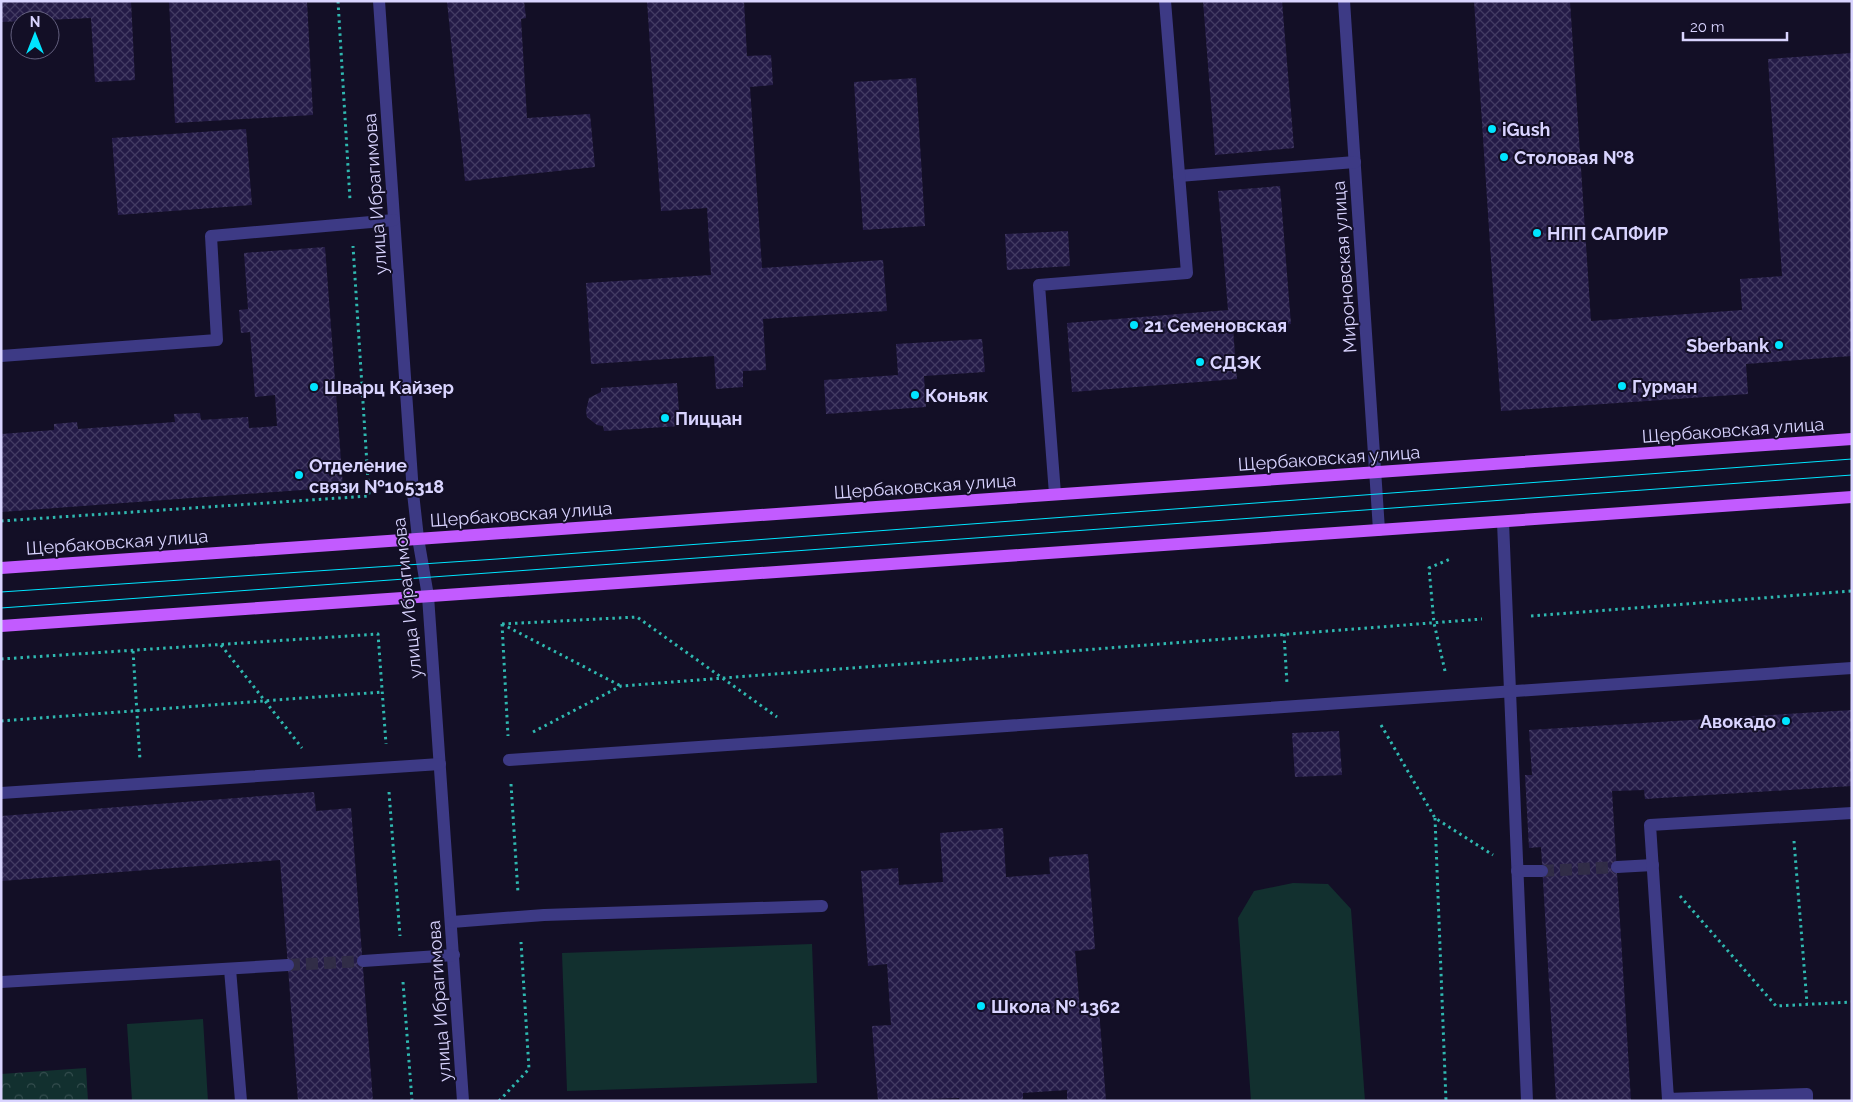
<svg xmlns="http://www.w3.org/2000/svg" width="1853" height="1102" font-family="Raleway,sans-serif">
<style>
.park{fill:url(#park-crowns)}
.pitch{fill:#12302f}
.building{fill:url(#building-cross-hatch)}
.lines{fill:none;stroke-linecap:round;stroke-linejoin:round}
.minor-tunnel{stroke:#312d47;stroke-width:12;stroke-dasharray:12 6;stroke-linecap:butt}
.path{stroke:#2fb8b0;stroke-width:3;stroke-dasharray:2.5 4;stroke-linecap:butt}
.minor{stroke:#3d3a85;stroke-width:12}
.major{stroke:#c25bff;stroke-width:12}
.tram{stroke:#00e5ff;stroke-width:1}
.poi-dot{fill:#00e5ff;stroke:#130f26;stroke-width:2}
.labels{text-anchor:middle;dominant-baseline:central;stroke-width:4;stroke-linejoin:round;paint-order:stroke}
.poi-label{font-size:18px;font-weight:bold;fill:#d9d4ff;stroke:#130f26;text-anchor:start}
.street-label{font-size:18px;fill:#d9d4ff;stroke:#130f26}
</style>
<defs>
<pattern id="park-crowns" width="20" height="18" patternUnits="userSpaceOnUse" patternTransform="scale(1.25)"><rect width="20" height="18" fill="#12302f"/><path d="M2 6a3 3 0 1 1 6 0M12 15a3 3 0 1 1 6 0" fill="none" stroke="#344d4e"/></pattern>
<pattern id="building-cross-hatch" width="8" height="8" patternUnits="userSpaceOnUse" patternTransform="scale(1.25)"><rect width="8" height="8" fill="#241b47"/><path d="M0 0l8 8M0 8l8-8" fill="none" stroke="#433b63"/></pattern>
</defs>
<rect width="100%" height="100%" fill="#130f26"/>
<path class="park" d="M86,1068L88,1101H1V1074Z"/>
<g class="pitch">
<path d="M1293,883L1328,884L1351,909L1365,1101H1251L1238,918L1254,891Z"/>
<path d="M812,944L817,1083L567,1091L562,953Z"/>
<path d="M203,1019L208,1101H132L127,1024Z"/>
</g>
<g class="building">
<path d="M1,1H131L135,80L95,82L91,18L1,22Z"/>
<path d="M169,1H307L313,115L175,123Z"/>
<path d="M447,1H524L526,18L521,19L527,118L590,114L595,167L465,181Z"/>
<path d="M647,1H744L747,56L771,55L773,85L750,87L762,268L883,260L887,311L763,319L766,370L743,371V387L716,389L714,356L591,364L586,283L711,275L707,208L661,211Z"/>
<path d="M1203,1H1282L1294,148L1215,155Z"/>
<path d="M1474,1H1570L1591,321L1742,310L1740,279L1782,276L1768,59L1852,53V356L1746,364L1748,394L1501,411Z"/>
<path d="M916,78L925,226L863,230L854,82Z"/>
<path d="M246,129L252,205L118,215L112,138Z"/>
<path d="M1280,186L1291,324L1233,329L1237,379L1072,392L1067,323L1228,310L1218,191Z"/>
<path d="M1068,231L1070,266L1007,270L1005,234Z"/>
<path d="M325,247L343,487L1,512V434L54,430V424L77,422L78,429L175,422L174,414L200,413L201,420L248,417L249,428L277,426L275,395L255,397L250,332L241,333L239,310L248,309L244,253Z"/>
<path d="M982,339L985,372L924,376L926,407L826,414L824,380L898,375L896,344Z"/>
<path d="M677,383L680,426L604,431L603,426L597,425L587,417L586,411L589,398L601,392V388Z"/>
<path d="M1852,710V786L1645,799L1644,790L1612,791L1631,1101H1556L1541,847L1529,848L1525,775H1532L1529,730Z"/>
<path d="M1339,731L1342,775L1295,777L1292,733Z"/>
<path d="M314,792L316,811L351,808L373,1101H298L280,860L1,881V816Z"/>
<path d="M1003,828L1006,877L1050,874L1049,857L1088,854L1095,949L1075,951L1080,1010L1099,1009L1106,1101H1067V1090L1023,1093V1101H960L959,1098L878,1101L872,1026L891,1025L887,964L868,966L861,871L898,868L899,885L943,882L940,833Z"/>
</g>
<g class="lines">
<g class="minor-tunnel">
<path d="M1542,871L1617,867"/>
<path d="M288,965L363,961"/>
</g>
<g class="path">
<path d="M338,1L350,200"/>
<path d="M1,521L369,496L353,246"/>
<path d="M1531,616L1852,591"/>
<path d="M502,624L508,736"/>
<path d="M502,624L637,617L777,717"/>
<path d="M502,624L621,686"/>
<path d="M1284,634L1287,684"/>
<path d="M221,645L302,748"/>
<path d="M133,651L140,760"/>
<path d="M1,659L378,634L386,744"/>
<path d="M1445,671L1434,623L1429,568L1450,559"/>
<path d="M1,721L382,692"/>
<path d="M1381,725L1435,818L1493,855"/>
<path d="M533,732L621,686L1482,619"/>
<path d="M511,784L518,893"/>
<path d="M389,792L400,936"/>
<path d="M1435,818L1446,1101"/>
<path d="M1794,841L1807,1003"/>
<path d="M1680,896L1776,1006L1852,1002"/>
<path d="M403,982L412,1101"/>
<path d="M499,1101L529,1069L521,942"/>
</g>
<g class="minor">
<path d="M379,1L413,493L418,538L428,596L463,1101"/>
<path d="M1344,1L1379,530"/>
<path d="M1179,176L1355,162"/>
<path d="M1,356L217,340L211,236L394,220"/>
<path d="M1055,494L1039,285L1187,273L1165,1"/>
<path d="M1503,522L1527,1101"/>
<path d="M509,760L1852,668"/>
<path d="M1,793L440,764"/>
<path d="M1617,867L1653,865"/>
<path d="M1517,871H1542"/>
<path d="M452,922L544,915L822,906"/>
<path d="M363,961L454,955"/>
<path d="M230,969L241,1101"/>
<path d="M1,982L288,965"/>
<path d="M1807,1101V1094L1668,1099L1650,825L1852,813"/>
</g>
<g class="major">
<path d="M1,568L1852,439"/>
<path d="M1,626L1852,497"/>
</g>
<g class="tram">
<path d="M1,592L497,559L1852,459"/>
<path d="M1,608L1852,475"/>
</g>
</g>
<g class="poi-dot">
<circle cx="1492" cy="129" r="5"/>
<circle cx="1504" cy="157" r="5"/>
<circle cx="1537" cy="233" r="5"/>
<circle cx="1134" cy="325" r="5"/>
<circle cx="1779" cy="345" r="5"/>
<circle cx="1200" cy="362" r="5"/>
<circle cx="1622" cy="386" r="5"/>
<circle cx="314" cy="387" r="5"/>
<circle cx="915" cy="395" r="5"/>
<circle cx="665" cy="418" r="5"/>
<circle cx="299" cy="475" r="5"/>
<circle cx="1786" cy="721" r="5"/>
<circle cx="981" cy="1006" r="5"/>
</g>
<g class="labels">
<g class="poi-label">
<text x="1502" y="129">iGush</text>
<text x="1514" y="157">Столовая №8</text>
<text x="1547" y="233">НПП САПФИР</text>
<text x="1144" y="325">21 Семеновская</text>
<text x="1769" y="345" text-anchor="end">Sberbank</text>
<text x="1210" y="362">СДЭК</text>
<text x="1632" y="386">Гурман</text>
<text x="324" y="387">Шварц Кайзер</text>
<text x="925" y="395">Коньяк</text>
<text x="675" y="418">Пиццан</text>
<text x="309" y="465">Отделение<tspan x="309" dy="21">связи №105318</tspan></text>
<text x="1776" y="721" text-anchor="end">Авокадо</text>
<text x="991" y="1006">Школа № 1362</text>
</g>
<g class="street-label">
<text transform="translate(375 194) rotate(-94)">улица Ибрагимова</text>
<text transform="translate(1344 267) rotate(-94)">Мироновская улица</text>
<text transform="translate(1733 430) rotate(-4)">Щербаковская улица</text>
<text transform="translate(1329 458) rotate(-4)">Щербаковская улица</text>
<text transform="translate(925 486) rotate(-4)">Щербаковская улица</text>
<text transform="translate(521 514) rotate(-4)">Щербаковская улица</text>
<text transform="translate(117 542) rotate(-4)">Щербаковская улица</text>
<text transform="translate(407 598) rotate(-96)">улица Ибрагимова</text>
<text transform="translate(439 1001) rotate(-94)">улица Ибрагимова</text>
</g>
</g>
<rect width="1853" height="1102" fill="none" stroke="#d9d4ff" stroke-width="5"/>
<g transform="translate(35 35)"><circle r="24" fill="#130f26" stroke="#625e7d"/>
<path d="M0-4L9 19L0 12L-9 19Z" fill="#00e5ff"/>
<text y="-8" font-size="14" font-weight="bold" text-anchor="middle" fill="#d9d4ff">N</text>
</g>
<path d="M1683 32v8h104v-8" fill="none" stroke="#d9d4ff" stroke-width="2.5"/>
<text x="1690" y="32" font-size="15" fill="#d9d4ff" stroke="#130f26" stroke-width="4" paint-order="stroke">20 m</text>
</svg>
